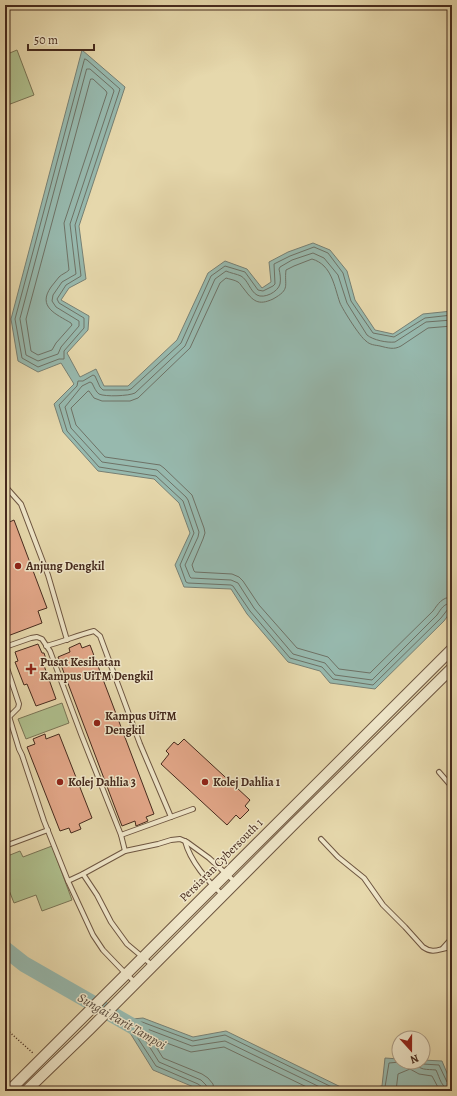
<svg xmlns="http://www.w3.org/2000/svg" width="457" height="1096" font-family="Alegreya,serif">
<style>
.green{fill:#afc08e;stroke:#7a7556}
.water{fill:#97b9ae;stroke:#778074}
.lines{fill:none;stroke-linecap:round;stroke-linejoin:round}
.shore{stroke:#6e7266;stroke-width:1}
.river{stroke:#97b9ae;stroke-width:16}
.building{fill:#e3a789;stroke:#462a1d}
.service-casing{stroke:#6e5641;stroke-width:6}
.tertiary-casing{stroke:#6e5641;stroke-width:12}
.path{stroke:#462a1d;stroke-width:1.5;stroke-dasharray:1 2;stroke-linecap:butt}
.service{stroke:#efe6c9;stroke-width:4}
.tertiary{stroke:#efe6c9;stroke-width:10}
.poi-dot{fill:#8f2418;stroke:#efe6c9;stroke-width:1.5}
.labels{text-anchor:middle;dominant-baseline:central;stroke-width:3;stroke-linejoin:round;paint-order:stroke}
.poi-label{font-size:12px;font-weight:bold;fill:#462a1d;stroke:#efe6c9;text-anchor:start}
.street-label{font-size:12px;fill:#462a1d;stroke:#efe6c9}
.water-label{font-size:13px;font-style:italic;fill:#56473a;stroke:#efe6c9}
</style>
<rect width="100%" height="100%" fill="#e6d8ac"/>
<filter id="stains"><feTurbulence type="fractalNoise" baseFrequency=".005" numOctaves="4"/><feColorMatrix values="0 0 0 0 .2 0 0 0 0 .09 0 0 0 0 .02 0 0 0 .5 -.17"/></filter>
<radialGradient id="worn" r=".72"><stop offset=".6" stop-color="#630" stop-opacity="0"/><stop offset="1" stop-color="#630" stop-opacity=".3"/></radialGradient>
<g class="green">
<path d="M17,50L34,95L5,106V55Z"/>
<path d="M62,703L69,723L26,739L18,719Z"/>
<path d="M52,846L72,900L42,911L36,895L14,903L5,880V857L20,851L23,857Z"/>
</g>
<g class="water">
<path d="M82,50L125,87L79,226L86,279L69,288L61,300L89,316L88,330L67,353L80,377L96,369L104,386H128L177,340L208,273L225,261L247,269L262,288L271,282L269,262L288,252L313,243L330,250L347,271L355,300L375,330L393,334L423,314L452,311V610L444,621L375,689L330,683L320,671L288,662L247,614L231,589L184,587L175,565L190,533L179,503L154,479L98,471L63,432L54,404L74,384L61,363L38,372L18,361L11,319Z"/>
<path d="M143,1018L193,1037L226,1031L349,1091H202L196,1088L153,1070L122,1020Z"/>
<path d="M385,1058L399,1059V1062H423V1060L442,1061L452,1085V1091H354L382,1086Z"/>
</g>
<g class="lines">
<g class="shore">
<path d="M85,59L87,60L120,89L75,225L81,276L66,285L57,299L59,303L84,318V328L64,351V359H59L38,367L22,358L15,319L84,61Z"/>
<path d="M87,69H90L113,89L114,91L70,224L76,274L62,282L53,295L52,301L56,307L79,321V326L61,347L58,354L38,361L26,355L20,319Z"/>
<path d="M91,79H93L106,91L107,93L64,223L69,270C66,273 62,274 59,277C56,280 54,284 51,287C37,307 56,314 71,323L72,325L56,343L52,350L38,355L31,351L26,319L90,81Z"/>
<path d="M452,315L425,318L394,337L373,333L351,301L343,273L328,253L314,247L290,256L274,264L275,284L273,286L263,291L258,290L245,272L225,266L211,276L181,343L131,389L128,390H103L100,387L95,376L93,375L83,381H78L77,386L59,405L67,431L99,467L156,476L183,501L194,533L180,565L186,582L188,583L231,585L233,586L250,611L290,658L322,667L333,679L373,685L441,618L448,609L452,608"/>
<path d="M452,320L426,322L395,342C387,343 373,340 367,335L347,303L338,275L324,258L313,253L292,260L280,267L279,269C280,273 281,279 280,284C278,292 264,299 257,295C250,291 248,280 241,276C237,274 230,273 226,271L215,279L185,346L135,393C129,396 105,397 99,394C96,392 94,387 92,383L90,382L82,386L65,407L71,428L102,462L157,470L186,497L188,500L199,532L198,537L185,565L190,577L191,578L231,580L238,583L254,608L293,654L325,663L335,675L372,680L437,615C441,609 444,603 452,603"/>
<path d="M452,326L428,328L401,346C394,350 388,348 380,346C375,345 370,345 366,341C360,337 343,310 340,303C334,286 332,265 312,259L294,266L286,270C284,286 291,289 273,299C258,306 253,301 244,289C242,287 240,283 238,282C235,280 229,279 226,278L220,283L190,348L138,398L130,401H102L94,398L89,391H88L71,408L76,425L105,457L160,465L164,468L192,495L204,528L205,533L203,539L192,565L194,571L195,572L232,574L239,577L243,581L259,605L297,648L328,657L339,669L370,673L433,611C438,604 442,597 452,597"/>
<path d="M415,1062C419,1071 427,1069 436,1070C440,1078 441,1089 452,1090"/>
<path d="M420,1062L423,1064L439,1065L447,1082L449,1084L452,1085"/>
<path d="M203,1091L202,1087L198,1084L156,1066L130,1026L131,1024L142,1022L193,1041L225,1035L340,1091"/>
<path d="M208,1091L206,1085L201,1080L159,1062L139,1030V1028L142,1027L192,1046L225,1041L328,1091"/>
<path d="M214,1091L213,1084L208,1078L202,1074L163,1058L153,1042L154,1040L156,1039L191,1052L224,1047L315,1091"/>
<path d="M376,1091L383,1090L385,1087L389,1063L400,1062"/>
<path d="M396,1091L398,1074L410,1069L419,1074L432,1076L440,1091"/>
</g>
<path class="river" d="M5,949L24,964L141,1031"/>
</g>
<g class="building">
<path d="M14,520L47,608L38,611L42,623L5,637V524Z"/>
<path d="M80,643L82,648L90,645L154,814L146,817L148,821L136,826L135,821L122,826L58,657L70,652L69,648Z"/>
<path d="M38,644L42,653H44L46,659L42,660L56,699L36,706L27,684L24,685L15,662L18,661L15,652Z"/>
<path d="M45,734L46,739L59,734L92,818L79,824L81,829L71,833L69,828L60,831L27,747L35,744L33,739Z"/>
<path d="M184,739L250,800L245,806L249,810L240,819L236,815L227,825L161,764L169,754L166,751L174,742L178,745Z"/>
</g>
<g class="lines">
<defs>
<g id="service">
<path d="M5,486L21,504L48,575L67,640"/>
<path d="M46,646C62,642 78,635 94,631L100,636L140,744L171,817"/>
<path d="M5,647L31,638L37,637L42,639L50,651L81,734L121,835L125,851"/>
<path d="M5,662L19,704L18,708L9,717"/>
<path d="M5,703L19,749L22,755L44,821L68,881L93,935L103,950L126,974L136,983"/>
<path d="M439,772L452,787"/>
<path d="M121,835L193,809"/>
<path d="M321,839L338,857L364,878L383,905L405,927L423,947C434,955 440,948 452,947"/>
<path d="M185,841C190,861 208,882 223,895"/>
<path d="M5,846L48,830"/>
<path d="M83,874L97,895L111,922L127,944L152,965"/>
<path d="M68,881L83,874L125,851L158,844L171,840L180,839L187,842L209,858L235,882"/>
<path d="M443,948L452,938"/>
</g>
<g id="tertiary">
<path d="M9,1091L452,649"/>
<path d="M26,1091L89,1030L294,824L452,668"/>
</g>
</defs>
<use href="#service" class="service-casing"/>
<use href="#tertiary" class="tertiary-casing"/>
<path class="path" d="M5,1028L34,1054"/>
<use href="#service" class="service"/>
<use href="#tertiary" class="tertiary"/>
</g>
<g class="poi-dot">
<circle cx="18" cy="566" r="4"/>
<path d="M29 663h4v4h4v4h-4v4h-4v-4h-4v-4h4z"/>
<circle cx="97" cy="723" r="4"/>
<circle cx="60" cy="782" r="4"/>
<circle cx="205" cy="782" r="4"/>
</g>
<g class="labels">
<g class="poi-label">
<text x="26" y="566">Anjung Dengkil</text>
<text x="40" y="662">Pusat Kesihatan<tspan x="40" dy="14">Kampus UiTM Dengkil</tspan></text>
<text x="105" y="716">Kampus UiTM<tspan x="105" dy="14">Dengkil</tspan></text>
<text x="68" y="782">Kolej Dahlia 3</text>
<text x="213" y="782">Kolej Dahlia 1</text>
</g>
<g class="street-label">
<text transform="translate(221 860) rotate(-45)">Persiaran Cybersouth 1</text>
</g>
<g class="water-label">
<text transform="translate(122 1021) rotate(30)">Sungai Parit Tampoi</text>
</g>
</g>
<rect width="457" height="1096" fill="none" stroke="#e6d8ac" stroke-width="20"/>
<rect x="6" y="6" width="445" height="1084" fill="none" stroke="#462a1d" stroke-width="2"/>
<rect x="10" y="10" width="437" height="1076" fill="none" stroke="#462a1d"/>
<g transform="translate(411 1050) rotate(159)"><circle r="19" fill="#efe6c9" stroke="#ab9b84"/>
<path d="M0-3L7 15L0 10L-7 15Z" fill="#8f2418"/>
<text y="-6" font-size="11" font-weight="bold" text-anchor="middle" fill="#462a1d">N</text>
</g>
<path d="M28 44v6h66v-6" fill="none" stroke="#462a1d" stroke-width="2"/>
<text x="34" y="44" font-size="12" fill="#462a1d" stroke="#efe6c9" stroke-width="3" paint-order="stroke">50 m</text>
<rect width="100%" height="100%" filter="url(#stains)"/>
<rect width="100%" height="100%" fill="url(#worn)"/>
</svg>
